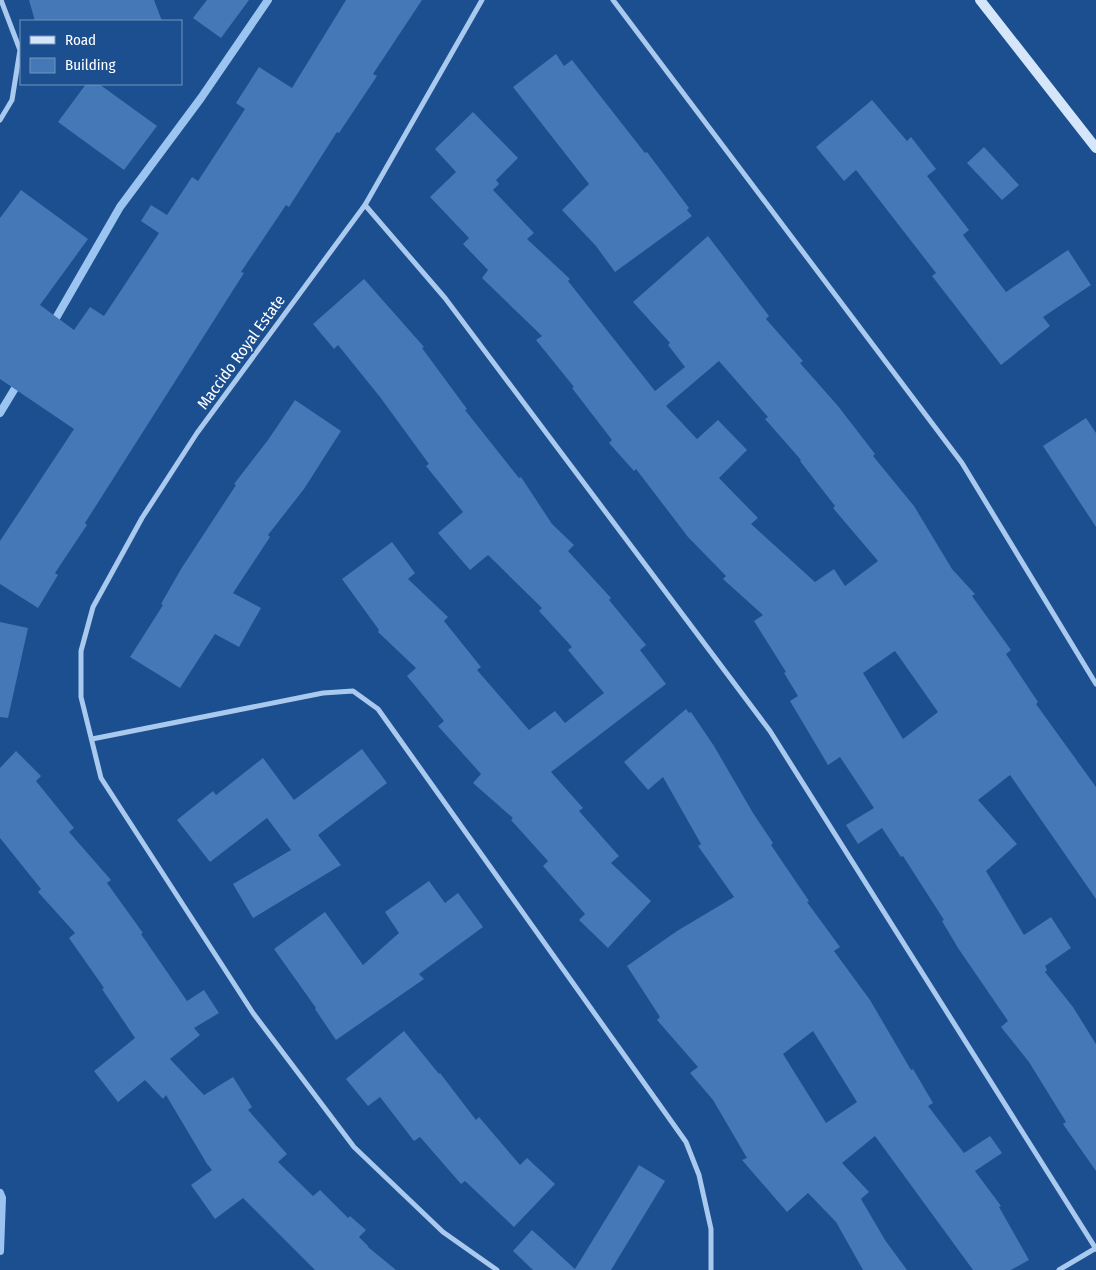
<svg xmlns="http://www.w3.org/2000/svg" width="1096" height="1270" font-family="'Fira Sans Condensed',sans-serif">
<style>
.lines{fill:none;stroke-linecap:round;stroke-linejoin:round}
.stream{stroke:#9cc4f0;stroke-width:8}
.building{fill:#4478b7;fill-rule:evenodd}
.street{stroke:#a9c9ee;stroke-width:5}
.secondary{stroke:#d6e6fa;stroke-width:10}
.labels{text-anchor:middle;dominant-baseline:central;stroke-width:4;stroke-linejoin:round;paint-order:stroke}
.street-label{font-size:16px;fill:#fff;stroke:#1b4f8f}
</style>
<rect width="100%" height="100%" fill="#1b4f8f"/>
<g class="lines">
<g class="stream">
<path d="M52,325L120,207L201,98L268,0"/>
<path d="M0,413L20,380"/>
<path d="M0,1193L2,1198L0,1251"/>
</g>
</g>
<g class="building">
<path d="M29,0H154L162,21H35Z"/>
<path d="M207,0H249L221,38L193,18Z"/>
<path d="M346,0H422L373,74L377,76L339,133L337,132L289,207L286,205L241,272L244,273L85,523L87,525L55,573L58,575L38,608L0,584V541L74,429L0,379V218L21,190L88,239L40,305L74,330L90,307L104,316L159,233L141,221L151,205L167,215L192,177L198,181L245,109L236,103L259,67L292,88Z"/>
<path d="M556,54L564,66L572,60L645,153L647,152L689,208L687,210L692,216L615,272L596,246L562,210L589,184L513,87Z"/>
<path d="M86,84H99L157,126L124,170L58,122Z"/>
<path d="M872,100L907,141L911,137L936,169L927,176L969,230L963,235L1006,292L1068,250L1091,285L1043,317L1050,326L1001,365L932,276L936,273L856,170L844,181L816,147Z"/>
<path d="M473,112L518,158L496,180L499,184L493,190L534,233L527,239L570,279L568,281L655,391L685,367L668,345L670,343L633,302L708,236L769,316L766,319L803,361L800,363L838,406L875,454L873,456L914,506L952,569L975,594L972,596L1011,650L1006,654L1038,702L1036,704L1096,787V899L1010,775L978,800L1017,844L986,871L1024,935L1051,917L1071,948L1045,966L1047,970L1045,972L1073,1007L1096,1044V1171L1063,1124L1066,1122L1029,1062L1001,1027L1008,1021L958,948L942,921L944,920L903,856L901,857L882,828L858,844L846,825L874,808L840,757L828,765L790,701L798,696L784,673L786,672L754,621L763,615L723,579L726,576L688,537L636,469L634,471L609,443L612,440L572,388L574,387L536,340L542,336L482,278L488,270L463,244L469,238L430,197L456,172L435,149ZM719,361L768,417L765,419L801,460L800,461L835,506L833,508L878,561L845,586L834,569L815,582L751,524L758,518L719,478L747,450L718,420L697,439L666,406ZM895,651L938,712L903,739L863,673Z"/>
<path d="M984,147L1019,185L1002,200L967,163Z"/>
<path d="M364,279L424,347L422,348L467,409L465,410L519,478L521,477L552,524L574,545L568,551L611,598L609,600L646,645L640,650L666,684L551,772L583,808L579,811L619,856L611,863L651,901L608,948L579,920L585,914L543,866L548,861L511,820L513,818L473,783L481,774L438,726L444,721L407,676L416,668L378,632L379,630L342,579L392,542L415,573L408,579L448,617L444,621L481,667L477,670L529,730L555,711L565,723L604,693L568,650L572,647L539,611L542,608L488,555L470,570L438,533L463,512L426,466L429,464L380,397L338,345L334,349L313,324Z"/>
<path d="M295,400L341,431L304,489L268,535L270,537L233,593L261,608L239,647L215,634L180,688L130,657L163,605L161,604L181,569L236,485L234,484L268,440Z"/>
<path d="M1086,418L1096,433V527L1043,446Z"/>
<path d="M0,622L28,628L8,718L0,717Z"/>
<path d="M686,709L689,713L691,712L714,746L753,813L773,843L771,845L809,901L807,902L840,947L834,951L870,1000L911,1070L913,1069L933,1103L928,1106L964,1153L990,1136L1002,1153L975,1171L1001,1206L999,1207L1029,1260L1011,1270H973L875,1136L842,1163L869,1192L861,1199L885,1240L907,1270H863L836,1222L808,1193L787,1212L742,1160L747,1158L713,1100L690,1073L698,1067L657,1020L660,1017L627,966L677,931L734,897L698,846L701,844L663,777L648,790L624,762ZM813,1031L857,1102L826,1123L783,1054Z"/>
<path d="M362,749L387,783L318,835L341,865L253,918L233,884L291,850L267,818L210,862L177,820L213,791L216,795L263,758L294,800Z"/>
<path d="M16,751L41,776L36,781L74,828L69,832L111,880L107,883L143,933L141,934L187,1001L204,990L219,1013L194,1028L200,1035L170,1059L204,1095L233,1077L252,1107L248,1110L287,1154L278,1162L313,1196L320,1190L348,1218L350,1216L366,1230L359,1237L368,1246V1247L396,1270H315L243,1198L215,1219L191,1185L212,1170L207,1164L166,1095L163,1099L145,1080L118,1102L94,1071L135,1038L102,989L104,988L69,938L75,933L38,892L41,889L0,838V768Z"/>
<path d="M429,881L445,903L458,893L483,927L419,974L424,979L336,1040L315,1009L316,1008L274,949L325,912L363,965L399,933L385,912Z"/>
<path d="M404,1031L439,1074L440,1073L476,1120L479,1117L520,1165L527,1158L555,1184L514,1227L465,1181L461,1184L420,1137L414,1141L380,1097L368,1106L346,1079Z"/>
<path d="M639,1165L665,1181L611,1270H533L513,1251L532,1230L575,1269Z"/>
</g>
<g class="lines">
<g class="street">
<path d="M482,0L365,205L197,433L142,518L93,607L81,651V697L101,778L253,1013L354,1147L443,1232L497,1270"/>
<path d="M613,0L962,463L1096,684"/>
<path d="M0,120L12,100L20,50L1,0"/>
<path d="M365,205L445,298L770,731L1096,1249"/>
<path d="M92,739L323,693L353,691L378,709L686,1142L699,1175L711,1229V1270"/>
<path d="M1059,1270L1096,1248"/>
</g>
<path class="secondary" d="M980,0L1096,148"/>
</g>
<g class="labels">
<g class="street-label">
<text transform="translate(241 352) rotate(-54)">Maccido Royal Estate</text>
</g>
</g>
<rect x="20" y="20" width="162" height="65" fill="#1b4f8f" stroke="#7695bc"/>
<rect x="30" y="36" width="25" height="8" fill="#d6e6fa" stroke="#7695bc"/>
<text x="65" y="45" font-size="15" fill="#ffffff">Road</text>
<rect x="30" y="58" width="25" height="15" fill="#4478b7" stroke="#7695bc"/>
<text x="65" y="70" font-size="15" fill="#ffffff">Building</text>
</svg>
